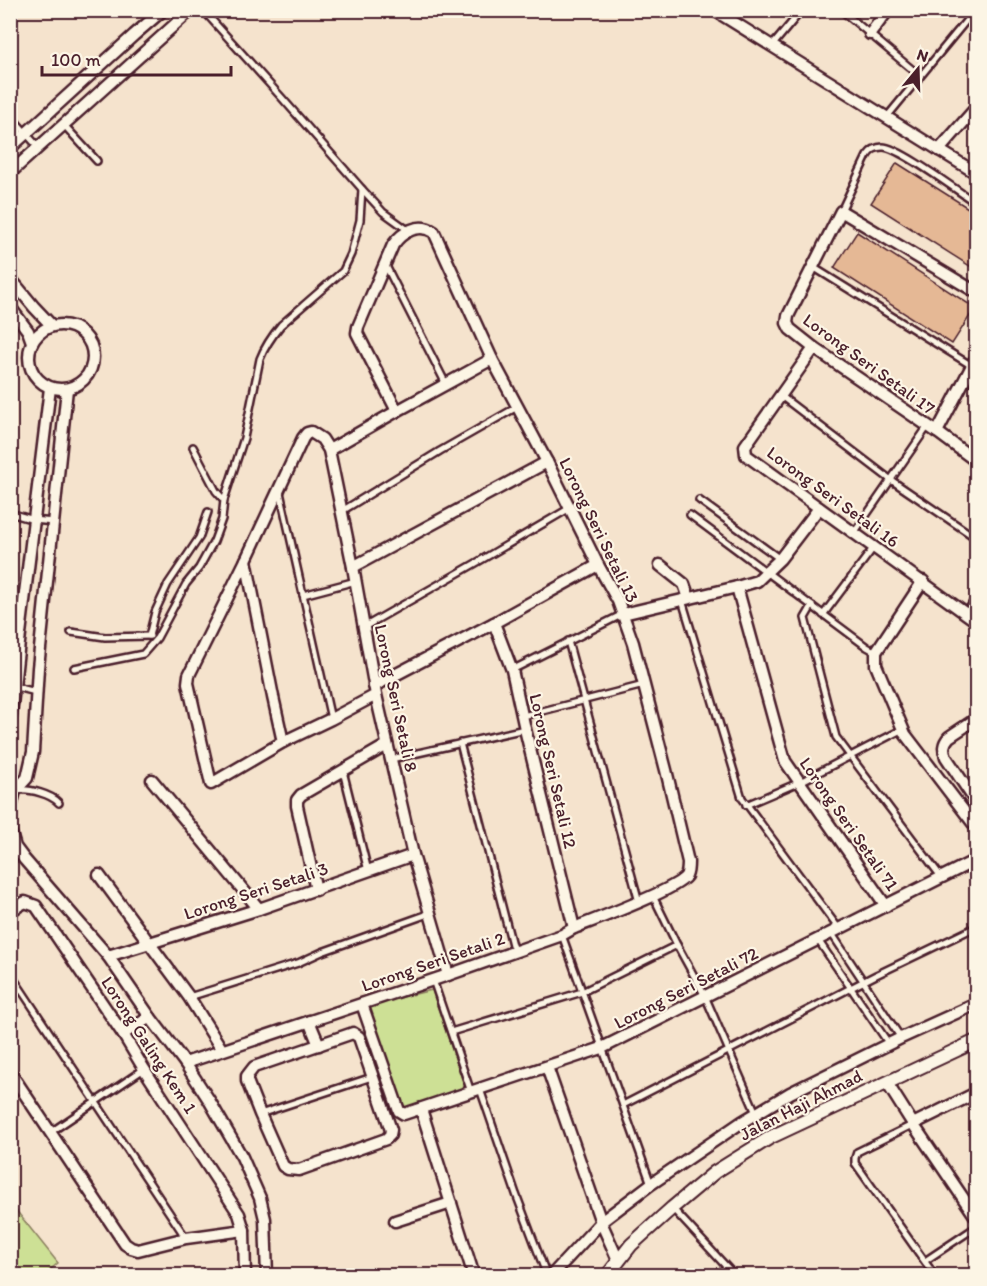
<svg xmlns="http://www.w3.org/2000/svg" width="987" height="1286" font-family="Itim,sans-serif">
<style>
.green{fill:#cde095;stroke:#8c8060;stroke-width:1.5}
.building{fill:#e5b895;stroke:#4a1f2b;stroke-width:1.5}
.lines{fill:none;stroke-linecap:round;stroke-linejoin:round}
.service-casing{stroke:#4a1f2b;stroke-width:10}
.minor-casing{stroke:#4a1f2b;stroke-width:15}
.tertiary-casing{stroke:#4a1f2b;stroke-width:16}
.service{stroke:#fcf5e5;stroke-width:5}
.minor{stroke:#fcf5e5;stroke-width:10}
.tertiary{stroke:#fcf5e5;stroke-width:12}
.labels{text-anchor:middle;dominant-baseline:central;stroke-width:4.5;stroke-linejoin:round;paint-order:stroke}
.street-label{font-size:18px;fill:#4a1f2b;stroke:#fcf5e5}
</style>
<rect width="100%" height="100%" fill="#f5e3cd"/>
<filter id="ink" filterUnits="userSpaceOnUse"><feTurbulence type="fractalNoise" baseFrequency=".0167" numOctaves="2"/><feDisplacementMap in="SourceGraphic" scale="12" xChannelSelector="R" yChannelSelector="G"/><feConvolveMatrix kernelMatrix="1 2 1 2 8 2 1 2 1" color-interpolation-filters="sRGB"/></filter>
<g filter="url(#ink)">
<g class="green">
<path d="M432,990L465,1088L403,1109L362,1007Z"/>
<path d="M11,1204L58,1263L44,1275H11Z"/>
</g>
<g class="building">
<path d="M897,163L976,213V270L871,203Z"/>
<path d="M857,232L975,308L952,344L834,268Z"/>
</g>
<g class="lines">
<defs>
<g id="service">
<path d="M203,10L282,98L362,189L383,212L408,230"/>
<path d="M841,10L920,76"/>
<path d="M772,46L802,10"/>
<path d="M10,115L39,148"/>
<path d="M886,118L975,10"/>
<path d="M64,125L97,161"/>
<path d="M841,211L867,156C871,150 875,147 883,147C899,147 959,192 976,203"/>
<path d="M386,266L446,384"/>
<path d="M813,267L972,366"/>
<path d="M781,396L891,480L976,538"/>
<path d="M193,447L216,491L224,500"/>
<path d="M280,492L331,719"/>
<path d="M699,500L780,559"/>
<path d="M342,511L440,451L517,407"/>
<path d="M10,513L34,520L53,522"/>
<path d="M690,515L867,647L876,652"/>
<path d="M854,533L928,426"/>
<path d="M303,595L356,581"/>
<path d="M682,600L742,798L839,929"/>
<path d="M812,606L805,618L836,737L942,878"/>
<path d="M967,613L976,596"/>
<path d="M823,615L874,547"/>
<path d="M364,627L476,563L570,508"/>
<path d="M71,632L105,637L150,636"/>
<path d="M149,636L155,612L168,584L199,538L208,512"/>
<path d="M568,641L639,902"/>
<path d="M74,668L143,654L157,638L186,584L199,568L214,541L222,519L224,500L244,438L260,359C265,346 272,336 281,325L343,271L351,254L360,220L362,189"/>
<path d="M512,670L623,614"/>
<path d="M12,686L36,692"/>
<path d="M523,716L644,685"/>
<path d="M460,743L512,945L515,951"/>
<path d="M391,759L525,729"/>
<path d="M343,771L368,871"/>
<path d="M19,790C30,789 51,794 59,803"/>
<path d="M746,805L800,782L903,729"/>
<path d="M653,896L677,945L705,996L756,1113"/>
<path d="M832,934L901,1038"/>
<path d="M562,935L651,1184"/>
<path d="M818,940L889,1044"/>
<path d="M10,973L186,1238"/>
<path d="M433,980L471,1092"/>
<path d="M189,997L298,963L322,952L431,913"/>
<path d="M451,1032L582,992L677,945"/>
<path d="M480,1089L516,1194L547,1276"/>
<path d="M970,1096L976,1106"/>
<path d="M623,1105L876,975L976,927"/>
<path d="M260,1114L372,1077"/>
<path d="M912,1125L857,1152L855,1158V1163L935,1276"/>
<path d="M51,1132L144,1069"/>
<path d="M673,1209L735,1276"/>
<path d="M925,1261L976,1227"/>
</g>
<g id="minor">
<path d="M714,10L976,173"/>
<path d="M870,34L888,10"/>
<path d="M10,148L134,35L163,10"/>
<path d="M939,150L976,108"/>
<path d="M10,173L191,10"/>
<path d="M10,278L34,307L52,326"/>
<path d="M976,292L841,211L788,316L787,323L790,329L814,348L937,432L976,461"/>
<path d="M10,307L28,331L32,342"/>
<circle cx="61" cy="357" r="32"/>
<path d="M814,348L745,446L746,455L976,621"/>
<path d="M937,432L976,358"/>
<path d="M329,450L397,411L492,359"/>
<path d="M246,560L273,697L283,742"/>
<path d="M660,565L684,584L689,598"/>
<path d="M353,567L547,462"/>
<path d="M923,581L876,652V665L905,734L976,827"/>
<path d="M737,587L785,761L886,906"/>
<path d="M623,614L737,587L757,581L780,559L819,508"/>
<path d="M494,623L512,670L525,729L574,928"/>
<path d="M374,686L494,623L598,565"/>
<path d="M376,695L331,719L283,742L211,784L188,683L189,675L246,560L303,438L307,433L311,432L322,439L329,450L353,567L376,695L413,855L448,975"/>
<path d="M976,719L949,737C943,744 943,749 946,757L976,802"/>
<path d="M10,724L17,659L50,388"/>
<path d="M152,780L259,909"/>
<path d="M10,811L15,791L27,778L33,752L38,668L67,389"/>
<path d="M10,830L15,847L24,859L108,956L150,1017L185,1063L209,1100L242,1157L260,1198L265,1219L267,1276"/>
<path d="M99,875L189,997L222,1050"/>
<path d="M316,890L297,806V800L301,795L387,745"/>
<path d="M10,911L25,902L36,906L123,1034L144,1069L239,1214L244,1230L245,1276"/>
<path d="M108,956L259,909L413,855"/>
<path d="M362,1004L399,1111L404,1114L602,1048L976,860"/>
<path d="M309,1021L319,1045"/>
<path d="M353,1033L359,1037L391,1130L390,1135L386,1139L299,1170L288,1169L283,1166L260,1114L247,1081V1076L254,1067Z"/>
<path d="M123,1034L150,1017"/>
<path d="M185,1063L448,975L562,935L574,928C594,920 676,890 686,876C688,872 688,866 688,862L666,770L633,643L618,601L598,565L547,462L492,359L434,232C419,222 402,232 393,245L358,327L357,333L397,411"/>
<path d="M547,1067L601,1222L618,1260"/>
<path d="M10,1072L125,1244L131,1248L138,1250L186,1238L244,1230"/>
<path d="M887,1083L913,1124L976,1217"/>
<path d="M421,1109L474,1276"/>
<path d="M913,1124L976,1093"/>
<path d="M395,1221L451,1203"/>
<path d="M551,1276L601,1222L651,1184L742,1122L790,1093L901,1038L976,1004"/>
</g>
<path id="tertiary" d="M607,1276L631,1245L672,1208L715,1172L771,1137L976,1041"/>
</defs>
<use href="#service" class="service-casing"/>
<use href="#minor" class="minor-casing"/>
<use href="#tertiary" class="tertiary-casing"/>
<use href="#service" class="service"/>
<use href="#minor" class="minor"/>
<use href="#tertiary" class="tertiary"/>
</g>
</g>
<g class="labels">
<g class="street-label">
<text transform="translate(869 364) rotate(36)">Lorong Seri Setali 17</text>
<text transform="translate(833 497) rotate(36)">Lorong Seri Setali 16</text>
<text transform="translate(599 530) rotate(64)">Lorong Seri Setali 13</text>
<text transform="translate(396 698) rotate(78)">Lorong Seri Setali 8</text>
<text transform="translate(553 771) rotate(77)">Lorong Seri Setali 12</text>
<text transform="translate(849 824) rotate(55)">Lorong Seri Setali 71</text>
<text transform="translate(256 891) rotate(-18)">Lorong Seri Setali 3</text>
<text transform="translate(433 962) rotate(-19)">Lorong Seri Setali 2</text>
<text transform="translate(686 988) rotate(-27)">Lorong Seri Setali 72</text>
<text transform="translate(149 1045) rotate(57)">Lorong Galing Kem 1</text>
<text transform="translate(801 1105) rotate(-27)">Jalan Haji Ahmad</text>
</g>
</g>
<rect width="987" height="1286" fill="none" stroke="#fcf5e5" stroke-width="36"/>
<rect x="18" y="18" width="951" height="1250" fill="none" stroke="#4a1f2b" stroke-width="2" filter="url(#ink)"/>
<g transform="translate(918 69) rotate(19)" stroke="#fcf5e5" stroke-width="4.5" paint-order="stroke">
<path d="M0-4.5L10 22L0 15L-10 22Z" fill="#4a1f2b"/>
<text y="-9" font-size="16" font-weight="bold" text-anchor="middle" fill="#4a1f2b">N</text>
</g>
<path d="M42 66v9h189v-9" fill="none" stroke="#4a1f2b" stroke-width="3"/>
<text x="51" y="66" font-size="18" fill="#4a1f2b" stroke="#fcf5e5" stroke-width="4.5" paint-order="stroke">100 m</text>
</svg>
